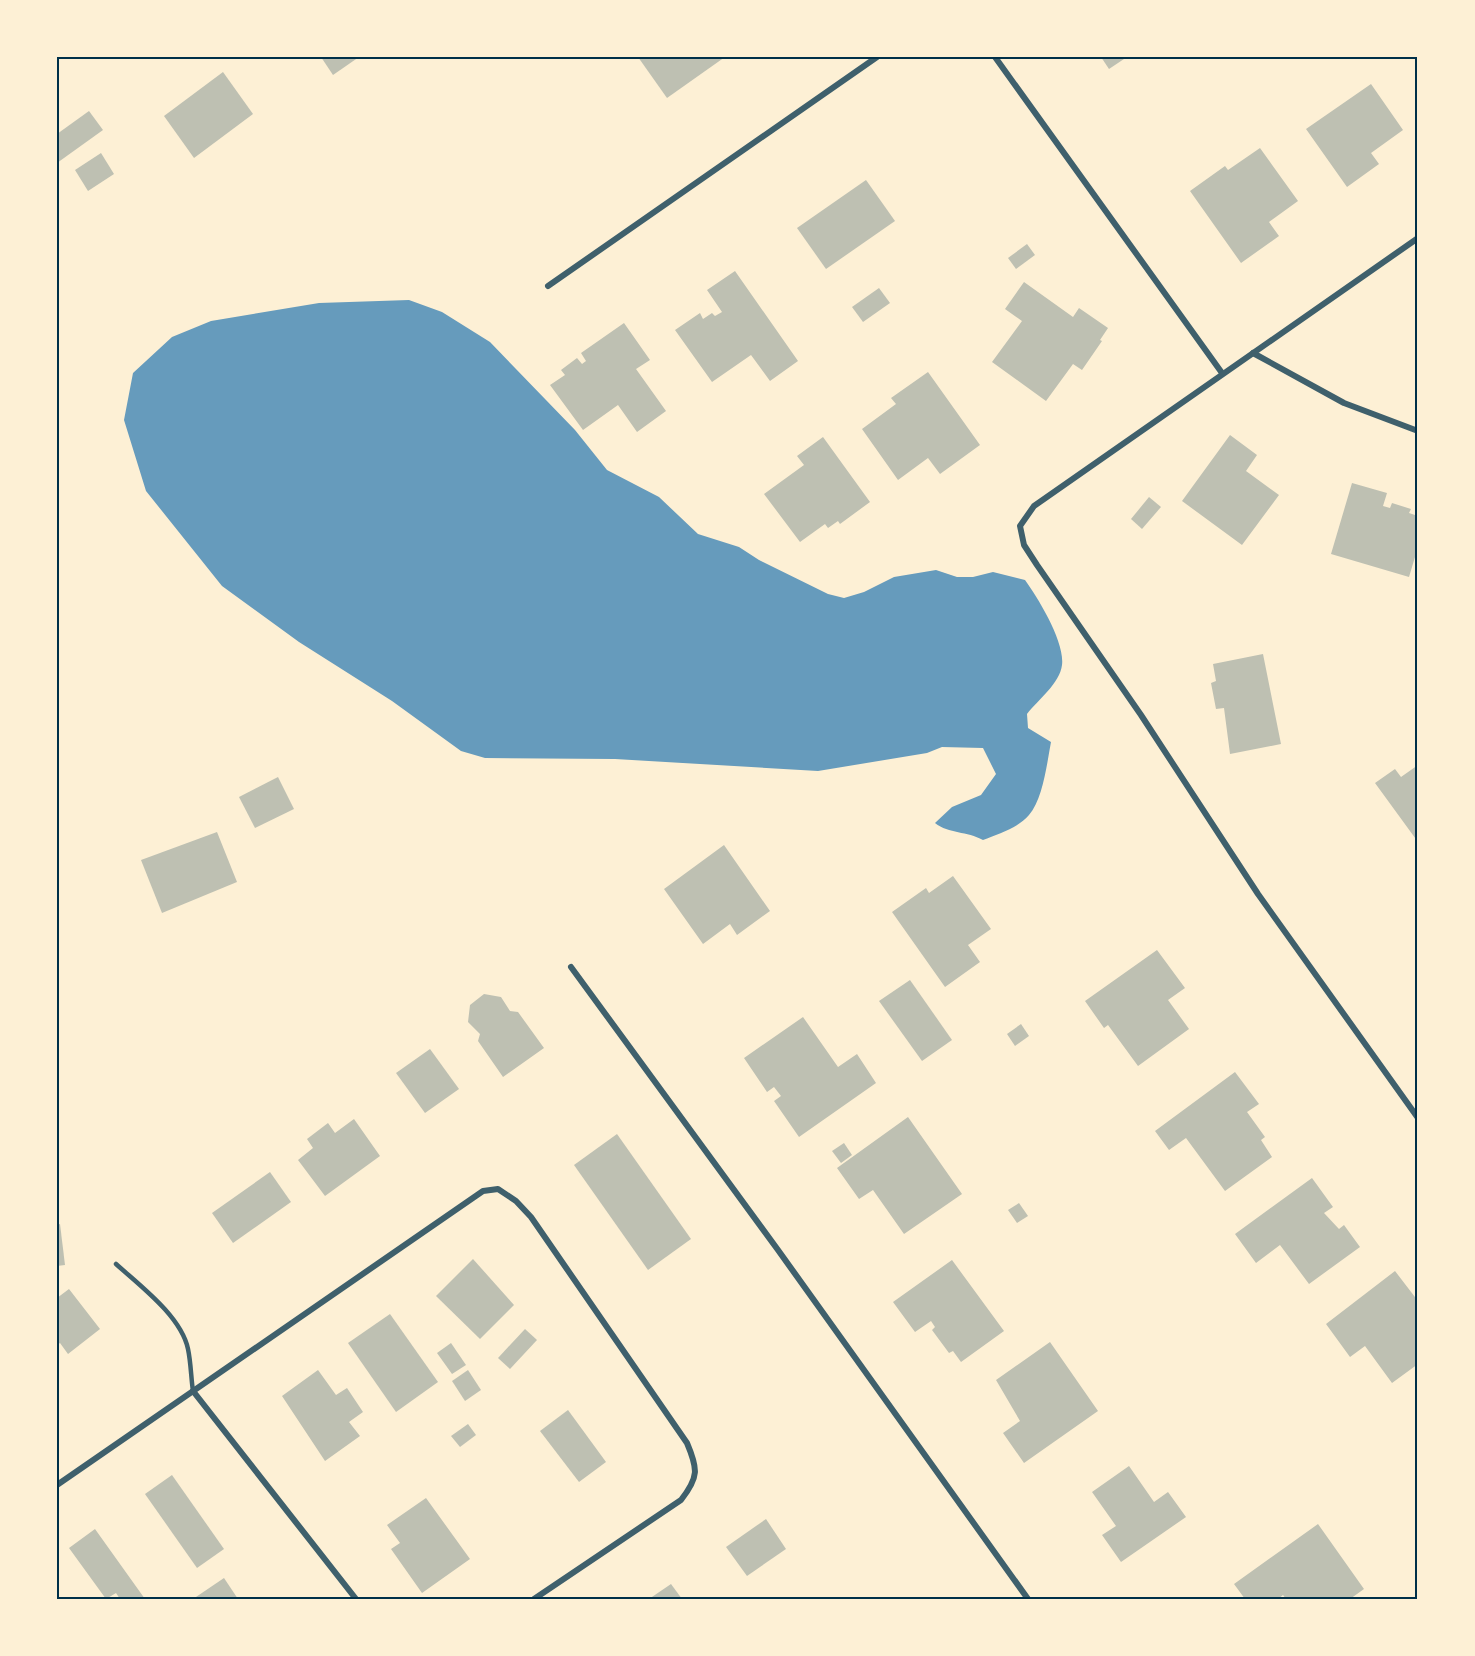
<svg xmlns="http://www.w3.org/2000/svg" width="1475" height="1656" font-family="Inter,sans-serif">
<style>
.water{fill:#669bbc}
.building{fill:#bec0b2}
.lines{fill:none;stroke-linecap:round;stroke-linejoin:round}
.service{stroke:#3f606c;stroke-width:4.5}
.minor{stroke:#3f606c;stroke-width:6}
.neatline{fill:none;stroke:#003049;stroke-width:2}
</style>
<rect width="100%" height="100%" fill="#fdf0d5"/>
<path class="water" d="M409,300L442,312L490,342L575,430L607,470L659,497L698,534L739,547L759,560L828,594L844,598L864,592L894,577L936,570L957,577H973L993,572L1025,580C1038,598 1065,642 1062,665C1060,683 1038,700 1027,714L1028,728L1051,742C1047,763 1043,799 1029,815C1018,828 998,834 983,840C967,831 949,834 935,823L952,807L981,795L996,774L983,748L942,747L927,753L818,771L615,759L485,758L461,751L392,701L299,642L222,586L146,491L124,420L133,373L172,337L211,321L319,303Z"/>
<g class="building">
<path d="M321,57H359L333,75Z"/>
<path d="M638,57H725L667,98Z"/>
<path d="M1101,57H1127L1109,69Z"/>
<path d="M223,72L253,114L194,158L164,116Z"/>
<path d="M1371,84L1403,130L1371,153L1379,164L1347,187L1306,129Z"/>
<path d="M89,111L103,130L57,163V134Z"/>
<path d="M1260,148L1298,201L1269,222L1279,236L1241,263L1190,191L1225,166L1228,170Z"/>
<path d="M101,153L114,174L88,191L75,170Z"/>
<path d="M866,180L895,221L826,269L797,228Z"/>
<path d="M1027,244L1035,255L1016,269L1008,258Z"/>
<path d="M735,271L798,361L770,381L751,355L712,382L675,330L700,313L703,319L712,313L715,316L722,312L707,290Z"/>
<path d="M1024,282L1073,317L1079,308L1108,328L1100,340L1102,341L1082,370L1073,364L1046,401L992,362L1022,321L1005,309Z"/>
<path d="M879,288L890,303L863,322L852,307Z"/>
<path d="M624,323L650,360L636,369L666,411L637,432L618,405L583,430L550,385L565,375L561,370L577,358L582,364L586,361L581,353Z"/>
<path d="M928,372L980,445L940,474L928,458L898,480L862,429L896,404L891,398Z"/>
<path d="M1230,435L1257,455L1246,471L1279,495L1242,545L1182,501Z"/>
<path d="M823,437L870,502L840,524L838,521L828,528L825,524L800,542L764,494L804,465L797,456Z"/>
<path d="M1352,483L1387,493L1383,506L1390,508L1392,503L1411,509L1409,513L1418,516V547L1409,577L1331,554Z"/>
<path d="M1149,497L1161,507L1142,529L1131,519Z"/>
<path d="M1263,654L1281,744L1230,754L1224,708L1216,709L1211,683L1216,681L1213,664Z"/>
<path d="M1418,765V842L1375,783L1395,769L1401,777Z"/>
<path d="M278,777L294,809L255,828L239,797Z"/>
<path d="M217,832L237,882L162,913L141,860Z"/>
<path d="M724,845L770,911L737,935L730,924L703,944L664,889Z"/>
<path d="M953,876L991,929L968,945L980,962L945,987L892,912L926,888L929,893Z"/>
<path d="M1157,950L1185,988L1168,1000L1189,1029L1138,1066L1108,1025L1104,1028L1085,1001Z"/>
<path d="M910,980L952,1040L922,1061L879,1001Z"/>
<path d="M484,994L501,997L510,1011L518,1012L544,1048L503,1077L478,1041L480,1034L468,1022L470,1005Z"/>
<path d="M803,1017L838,1067L857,1054L876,1083L799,1137L774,1101L781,1096L774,1087L767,1092L744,1058Z"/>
<path d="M1021,1024L1029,1036L1015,1046L1007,1034Z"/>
<path d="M430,1049L459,1089L425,1113L396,1073Z"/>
<path d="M1235,1072L1259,1104L1247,1112L1265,1137L1261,1140L1272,1157L1225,1191L1186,1138L1169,1150L1155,1131Z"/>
<path d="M908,1117L962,1194L904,1234L873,1190L859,1199L837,1168Z"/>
<path d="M354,1119L380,1156L325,1196L298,1160L313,1148L307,1139L328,1123L335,1133Z"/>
<path d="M617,1134L691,1239L648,1270L574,1165Z"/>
<path d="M844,1143L852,1155L841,1163L832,1151Z"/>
<path d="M270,1172L291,1202L233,1243L212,1213Z"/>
<path d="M1312,1178L1333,1207L1324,1213L1339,1229L1344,1225L1360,1247L1309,1284L1280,1245L1256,1263L1235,1234Z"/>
<path d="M1019,1203L1028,1216L1017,1223L1008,1210Z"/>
<path d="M60,1224L65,1265L57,1266V1225Z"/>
<path d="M473,1259L514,1305L480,1339L436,1296Z"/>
<path d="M952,1260L1004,1331L961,1362L953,1351L949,1353L932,1330L935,1327L931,1321L915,1332L893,1302Z"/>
<path d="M1395,1271L1418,1301V1313L1415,1315L1418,1319V1364L1392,1383L1365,1346L1350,1357L1326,1324Z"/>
<path d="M69,1289L100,1329L68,1354L60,1343L57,1345V1298Z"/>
<path d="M390,1314L438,1382L396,1412L348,1343Z"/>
<path d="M525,1329L537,1340L510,1369L498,1358Z"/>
<path d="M1050,1342L1098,1411L1024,1463L1003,1433L1020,1421L996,1380Z"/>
<path d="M451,1343L466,1365L452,1374L437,1353Z"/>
<path d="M318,1370L336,1395L347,1388L363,1412L349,1422L360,1436L325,1461L282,1396Z"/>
<path d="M468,1370L481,1390L465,1401L452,1381Z"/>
<path d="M568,1410L606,1462L579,1482L540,1431Z"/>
<path d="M468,1424L476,1435L460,1447L451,1436Z"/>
<path d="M1129,1466L1154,1502L1168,1492L1186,1517L1121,1562L1102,1535L1116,1526L1092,1492Z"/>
<path d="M172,1475L224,1549L197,1568L145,1494Z"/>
<path d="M426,1498L470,1559L422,1593L391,1549L400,1543L387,1525Z"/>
<path d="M766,1519L786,1549L747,1576L726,1547Z"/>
<path d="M1318,1524L1364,1589L1350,1599H1286L1283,1595L1278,1599H1245L1234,1584Z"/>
<path d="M95,1529L145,1599H120L116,1593L106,1599L69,1548Z"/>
<path d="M224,1578L238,1599H193Z"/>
<path d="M671,1584L682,1599H649Z"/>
</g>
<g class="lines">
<path class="service" d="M116,1264C139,1285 181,1316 188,1349C191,1363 191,1378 193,1391"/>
<g class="minor">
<path d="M995,57L1222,373"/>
<path d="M1418,238L1034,506L1020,526L1024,545L1037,565L1141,715L1258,894L1418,1118"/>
<path d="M548,286L877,57"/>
<path d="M1253,353L1344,403L1418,431"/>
<path d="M571,967L778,1250L1028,1599"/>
<path d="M193,1391L356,1599"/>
<path d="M57,1485L483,1191L498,1189L516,1201L531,1217L687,1443C698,1469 699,1477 681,1500L534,1599"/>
</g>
</g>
<rect width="1475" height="1656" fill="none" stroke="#fdf0d5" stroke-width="117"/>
<rect x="58" y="58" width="1358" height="1540" class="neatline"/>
</svg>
